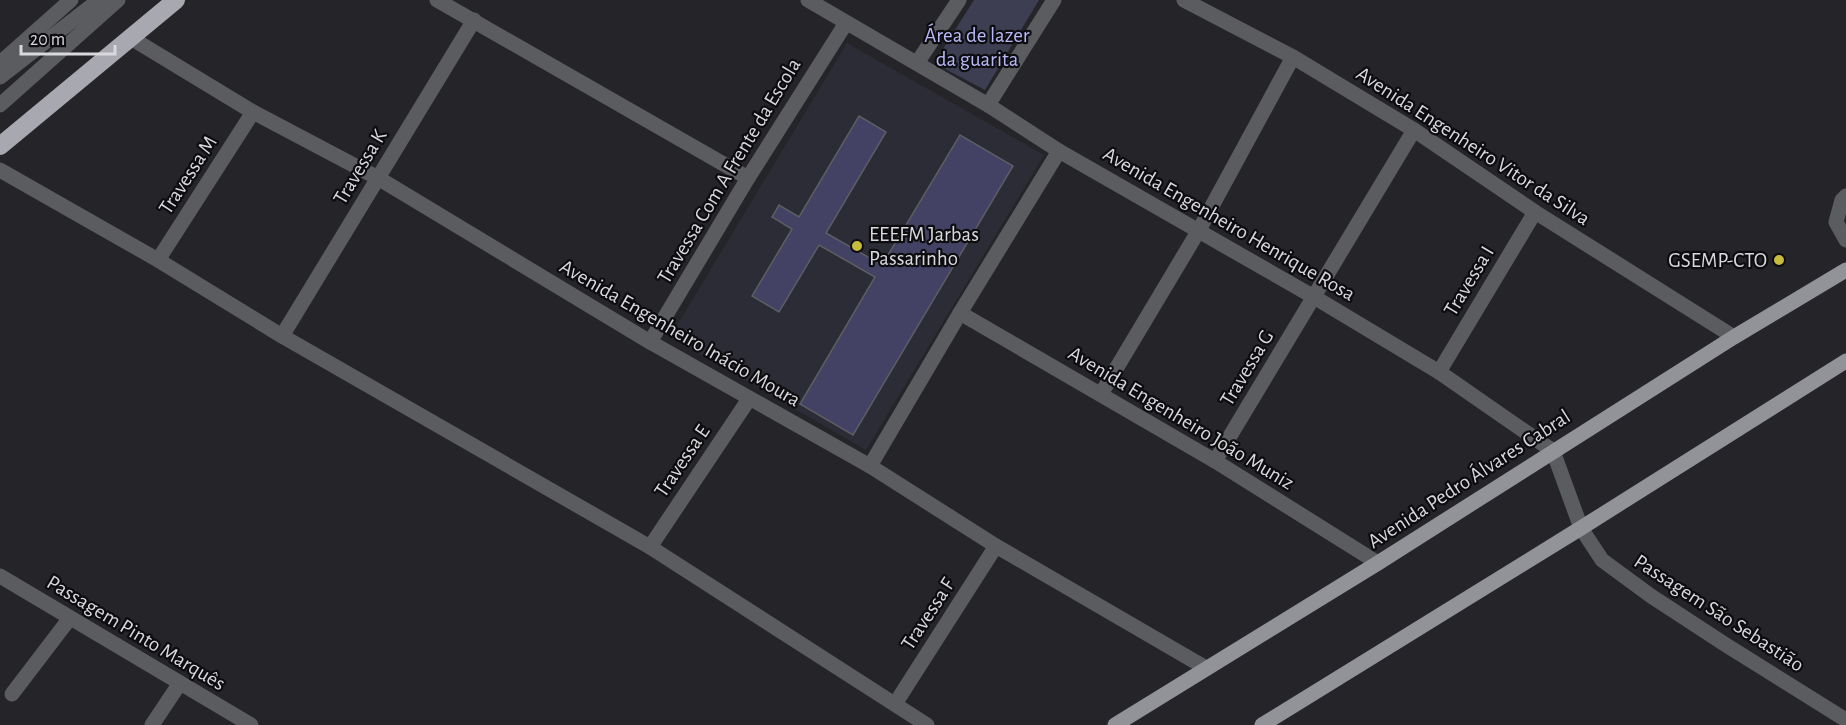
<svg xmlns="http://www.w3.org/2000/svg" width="1846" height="725" font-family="'Alegreya Sans',sans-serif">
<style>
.built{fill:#2c2c36}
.green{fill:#3d3e52}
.building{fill:#434264;stroke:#5d5d64;stroke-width:1.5}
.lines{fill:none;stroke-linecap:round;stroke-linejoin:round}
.minor{stroke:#5b5c5f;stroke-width:15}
.major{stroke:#929399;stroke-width:15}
.highway{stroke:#a8a8b0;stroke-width:18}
.poi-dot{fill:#c7bb3c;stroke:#0d0d10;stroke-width:2}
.labels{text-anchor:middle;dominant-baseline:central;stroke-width:4.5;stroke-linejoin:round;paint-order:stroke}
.park-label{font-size:21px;fill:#b7b7f5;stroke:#0d0d10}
.street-label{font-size:21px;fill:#d9d9dd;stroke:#0d0d10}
.poi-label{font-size:21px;fill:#d9d9dd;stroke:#0d0d10;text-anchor:start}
</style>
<rect width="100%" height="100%" fill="#242429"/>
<path class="built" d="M847,43L1044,155L866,450L670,337Z"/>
<path class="green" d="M974,0H1039L985,90L934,63Z"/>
<path class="building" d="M859,116L886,132L826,233L882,265L960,135L1013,166L853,435L800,404L875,277L819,245L779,312L752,296L792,229L772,217L779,205L799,217Z"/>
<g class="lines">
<g class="minor">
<path d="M437,0L748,178"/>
<path d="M808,0L988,105L1059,151L1314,297L1439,372L1553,451L1581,528L1602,560L1651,596L1726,645L1846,720"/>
<path d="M1184,0L1293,57L1414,130L1535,212L1734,337"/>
<path d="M131,38L253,112L378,178L650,342L870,466L996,546L1206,668"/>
<path d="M0,63L71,0"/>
<path d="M917,63L959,0"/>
<path d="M0,77L99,0"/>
<path d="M0,105L118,0"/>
<path d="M988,105L1054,0"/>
<path d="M0,170L158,260L282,336L650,547L927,725"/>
<path d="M1846,196L1842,200L1836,222L1846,240"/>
<path d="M158,260L253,112"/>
<path d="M960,313L1215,461L1378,563"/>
<path d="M282,336L474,20"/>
<path d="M650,342L748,178L846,23"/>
<path d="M1439,372L1535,212"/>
<path d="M1101,394L1199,230L1293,57"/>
<path d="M1215,461L1414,130"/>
<path d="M870,466L960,313L1059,151"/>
<path d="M650,547L749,399"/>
<path d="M0,576L251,725"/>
<path d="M12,694L70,618"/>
<path d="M895,704L996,546"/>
<path d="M152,725L180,683"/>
</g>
<g class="major">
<path d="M1115,725L1378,563L1734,337L1846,270"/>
<path d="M1262,725L1581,528L1846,361"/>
</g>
<path class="highway" d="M0,146L176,0"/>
</g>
<g class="poi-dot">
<circle cx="857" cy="246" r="6"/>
<circle cx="1779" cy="260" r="6"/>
</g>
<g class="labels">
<g class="park-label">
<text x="977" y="35">Área de lazer<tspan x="977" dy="24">da guarita</tspan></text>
</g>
<g class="street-label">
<text transform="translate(1473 146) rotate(33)">Avenida Engenheiro Vitor da Silva</text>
<text transform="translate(360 167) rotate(-59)">Travessa K</text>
<text transform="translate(729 171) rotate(-59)">Travessa Com A Frente da Escola</text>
<text transform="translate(188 175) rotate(-57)">Travessa M</text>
<text transform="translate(1229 224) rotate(30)">Avenida Engenheiro Henrique Rosa</text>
<text transform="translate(1469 281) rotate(-59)">Travessa I</text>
<text transform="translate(680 333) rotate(30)">Avenida Engenheiro Inácio Moura</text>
<text transform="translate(1247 368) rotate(-59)">Travessa G</text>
<text transform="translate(1181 418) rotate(31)">Avenida Engenheiro João Muniz</text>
<text transform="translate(682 461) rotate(-56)">Travessa E</text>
<text transform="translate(1469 479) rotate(-33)">Avenida Pedro Álvares Cabral</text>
<text transform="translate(1719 613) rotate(33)">Passagem São Sebastião</text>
<text transform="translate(928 614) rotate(-57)">Travessa F</text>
<text transform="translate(136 633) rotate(31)">Passagem Pinto Marquês</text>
</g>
<g class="poi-label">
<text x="869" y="234">EEEFM Jarbas<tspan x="869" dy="24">Passarinho</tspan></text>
<text x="1767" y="260" text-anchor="end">GSEMP-CTO</text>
</g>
</g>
<path d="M21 45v9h94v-9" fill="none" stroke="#d9d9dd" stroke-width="3"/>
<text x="30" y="45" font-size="18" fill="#d9d9dd" stroke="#0d0d10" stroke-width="4.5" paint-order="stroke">20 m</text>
</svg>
